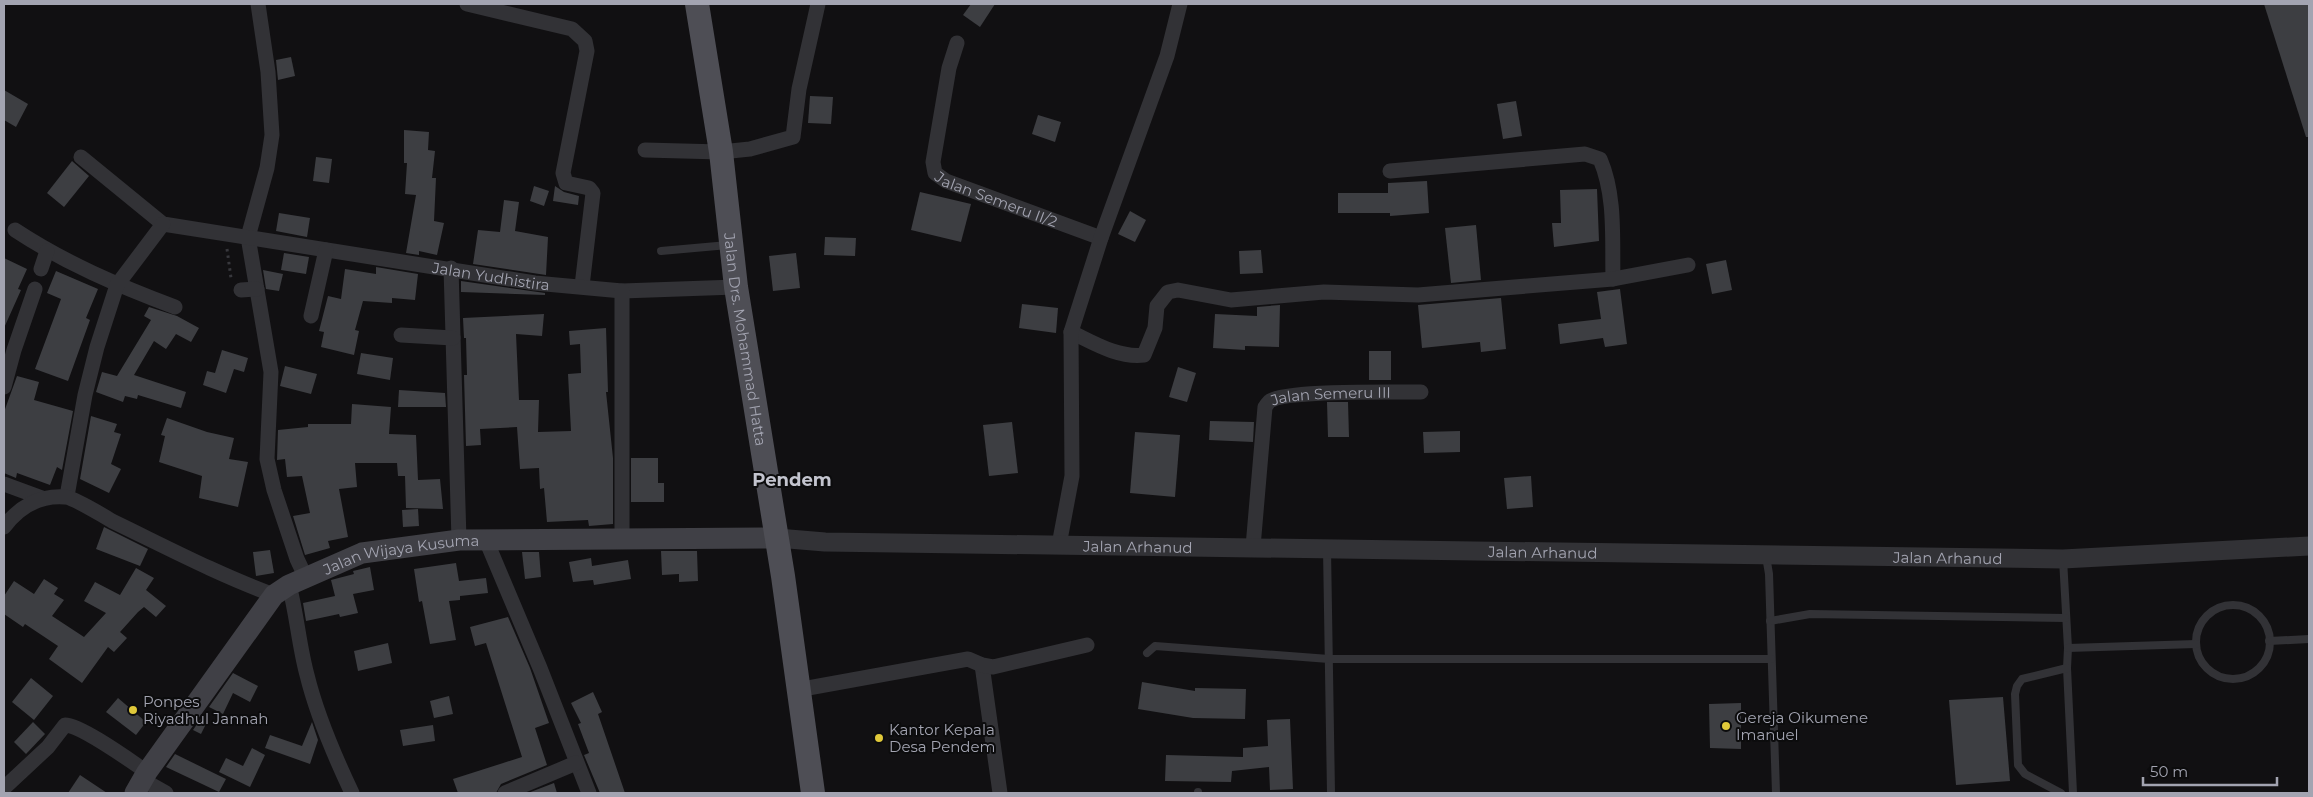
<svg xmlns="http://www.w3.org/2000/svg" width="2313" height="797" viewBox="0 0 2313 797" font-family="Montserrat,sans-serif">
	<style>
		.building { fill: #3d3e42 }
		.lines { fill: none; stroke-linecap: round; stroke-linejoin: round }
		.path { stroke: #38383d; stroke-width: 3; stroke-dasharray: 2.5 4; stroke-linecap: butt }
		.service { stroke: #323236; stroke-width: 8 }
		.minor { stroke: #323236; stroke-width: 15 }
		.tertiary { stroke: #323236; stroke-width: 19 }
		.secondary { stroke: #404046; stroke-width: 21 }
		.primary { stroke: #4e4e55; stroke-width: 24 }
		.poi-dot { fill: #e0c93a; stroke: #0c0c0d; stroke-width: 2 }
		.labels { text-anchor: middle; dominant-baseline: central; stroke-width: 4; stroke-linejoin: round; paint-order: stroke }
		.street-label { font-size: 15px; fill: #a3a4b1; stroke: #0c0c0d }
		.poi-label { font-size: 15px; fill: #a3a4b1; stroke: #0c0c0d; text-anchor: start }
		.quarter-label { font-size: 18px; font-weight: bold; fill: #c3c4ce; stroke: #0c0c0d }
	</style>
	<rect width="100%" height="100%" fill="#111012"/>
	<!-- building -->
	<g class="building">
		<path d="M971,4H995L980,27L963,15Z"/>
		<path d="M2264,4H2309V137H2306Z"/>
		<path d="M291,57L295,76L278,80L276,60Z"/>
		<path d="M4,90L28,104L16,127L4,120Z"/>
		<path d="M810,96L833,97L831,124L808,123Z"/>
		<path d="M1516,101L1522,136L1503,139L1497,104Z"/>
		<path d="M1038,115L1061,122L1055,142L1032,134Z"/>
		<path d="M404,130L429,132L428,150L435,151L432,178H436L434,221L444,223L437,255L419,251V255L406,253L416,195L405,194L407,163H404Z"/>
		<path d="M316,157L332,159L329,183L313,181Z"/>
		<path d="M72,161L89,176L64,207L47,193Z"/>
		<path d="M1427,181L1429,213L1390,216V213H1338V193H1388V183Z"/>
		<path d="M534,186L549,191L544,206L530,201Z"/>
		<path d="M555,186L564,192L579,196L578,205L553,201Z"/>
		<path d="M1597,189L1599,241L1554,247L1552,223H1561L1560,190Z"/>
		<path d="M920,192L971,204L961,242L911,230Z"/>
		<path d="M504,200L519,202L515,231L548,237L546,275L473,264L478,230L500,232Z"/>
		<path d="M1130,211L1146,220L1135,242L1118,234Z"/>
		<path d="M279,213L310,218L307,237L276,231Z"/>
		<path d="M1476,225L1481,280L1451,283L1445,228Z"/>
		<path d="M825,237L856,238L855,256L824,255Z"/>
		<path d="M1261,250L1263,273L1240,274L1239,251Z"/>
		<path d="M284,253L309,257L306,274L281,270Z"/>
		<path d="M796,253L800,288L773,291L769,256Z"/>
		<path d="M4,258L27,269L18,289L21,290L4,328Z"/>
		<path d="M1726,260L1732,290L1712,294L1706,264Z"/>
		<path d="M376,267L418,274L415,300L392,298V303L363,301L355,330L359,331L354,355L321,347L324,332L319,331L328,296L341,299L345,269L376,274Z"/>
		<path d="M263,270L283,274L279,291L266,289Z"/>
		<path d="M56,271L98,289L86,318L90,320L68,381L35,369L61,299L47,293Z"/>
		<path d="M461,281L545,293V295L461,292Z"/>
		<path d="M1620,289L1627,344L1605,347L1603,338L1560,344L1558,324L1601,319L1597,292Z"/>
		<path d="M1501,298L1506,349L1481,352L1480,342L1422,348L1418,305Z"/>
		<path d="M1022,304L1058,308L1056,333L1019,328Z"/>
		<path d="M1280,305L1279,347L1245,346V350L1213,348L1215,314L1257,316V307Z"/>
		<path d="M149,307L177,316L199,328L191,342L176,334L166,349L154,341L134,375L186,392L181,408L138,395L137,399L125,396L123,402L96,392L102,372L117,376L151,320L144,316Z"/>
		<path d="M544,314L542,336L516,334L519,400H539L538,432L571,431L568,374L581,373L580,344L570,345L569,331L606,328L608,392H606L613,458V524L589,526L588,520L547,522L544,488L540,489L539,468L520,469L517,427L480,429L481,445L466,446L464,375H467L466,338H464L463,318Z"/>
		<path d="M222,350L248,358L244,372L234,369L226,393L203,385L207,371L215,373Z"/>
		<rect x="1369" y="351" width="22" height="29"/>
		<path d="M361,353L393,358L390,380L357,374Z"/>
		<path d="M285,366L317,374L311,394L280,386Z"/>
		<path d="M1178,367L1196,373L1187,402L1169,397Z"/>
		<path d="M17,376L39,382L34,400L73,411L62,470L57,467L50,485L17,473L16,478L4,473V412Z"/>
		<path d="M399,390L445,393L446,407H398Z"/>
		<path d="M1327,402H1348L1349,437H1328Z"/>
		<path d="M352,404L391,407L389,434L416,435L418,480L440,479L443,509L406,508L405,476H398L397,463H355L357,487L339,489L348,537L328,541L330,548L305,555L293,516L310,513L302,476L287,477L285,459L277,460L278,430L308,427V424H351Z"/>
		<path d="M91,416L117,424L114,432L121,434L111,464L121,469L109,493L80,479Z"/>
		<path d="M167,418L207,432L234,438L229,459L248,462L238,507L199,498L202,476L159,462L165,436L161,435Z"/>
		<path d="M1210,421L1254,422L1253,442L1209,440Z"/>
		<path d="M1012,422L1018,473L989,476L983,425Z"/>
		<path d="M1460,431V452L1424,453L1423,432Z"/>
		<path d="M1135,432L1180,435L1175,497L1130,493Z"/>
		<path d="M631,458H658V483H664V502H631Z"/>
		<path d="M1531,476L1533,507L1507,509L1504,478Z"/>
		<path d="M418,509L419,526L403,527L402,510Z"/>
		<path d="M104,527L148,549L140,566L96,549Z"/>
		<path d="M270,550L274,573L256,576L253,552Z"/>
		<path d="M661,551H697L698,581L679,582V574L662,575Z"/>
		<path d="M522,552H539L541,577L525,579Z"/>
		<path d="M591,558L592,566L628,560L631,579L594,585L593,580L573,582L569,562Z"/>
		<path d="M456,563L459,581L486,578L488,593L460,596V600L449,601L456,640L430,644L422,601L419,602L414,569Z"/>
		<path d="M370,567L374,590L353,594L358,613L340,617L339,614L306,621L303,603L335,596L331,580L354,574L353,571Z"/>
		<path d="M136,568L154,578L146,590L166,606L156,617L144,607L138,612L120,632L127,638L114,652L108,647L82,683L49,659L58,646L25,624L23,627L4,614V596L14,581L34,594L44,579L58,588L54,594L64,600L52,616L84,637L106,613L84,601L95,582L120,595Z"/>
		<path d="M508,617L530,668L549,723L535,728L547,765L501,784L496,793H458L453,779L522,757L486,643L475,646L470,627Z"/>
		<path d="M388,643L392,663L358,671L354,651Z"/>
		<path d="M233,673L258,686L250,702L233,693L223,714L209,707Z"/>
		<path d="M31,678L53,696L34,720L12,702Z"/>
		<path d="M1142,682L1195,691V688L1246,689L1245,719L1193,718L1138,709Z"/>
		<path d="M593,692L602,712L598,714L625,793H600L584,755L589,753L578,724L581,723L571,703Z"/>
		<path d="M449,696L453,714L434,718L430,701Z"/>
		<path d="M2003,697L2010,781L1956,785L1949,700Z"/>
		<path d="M118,698L146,722L136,735L106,712Z"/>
		<path d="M1741,703V749L1710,748L1709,704Z"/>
		<path d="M202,717L208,720L201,734L193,730Z"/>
		<path d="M1290,719L1293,789L1270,790L1269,767L1232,771L1231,782L1165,781L1166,755L1243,757V748L1268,746L1267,720Z"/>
		<path d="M33,722L45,734L26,754L14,742Z"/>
		<path d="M312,722L318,740L310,764L265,748L270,735L302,746Z"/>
		<path d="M433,725L435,741L403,746L400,730Z"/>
		<path d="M252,748L265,755L250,787L219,772L226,758L243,766Z"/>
		<path d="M175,754L226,779L219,792L166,767Z"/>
		<path d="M80,775L107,793H68Z"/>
		<path d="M554,783L557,793H528Z"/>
	</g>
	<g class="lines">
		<!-- path -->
		<path class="path" d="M227,249L231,278"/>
		<!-- service -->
		<g class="service">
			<path d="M661,251L728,245"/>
			<path d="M1327,549L1331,793"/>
			<path d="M1766,556L1769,574L1776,793"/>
			<path d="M2063,559L2068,648L2067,668L2073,793"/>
			<circle cx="2233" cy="642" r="37"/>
			<path d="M1770,621L1810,614L2065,618"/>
			<path d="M2269,641L2309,639"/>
			<path d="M2068,648L2196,644"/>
			<path d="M1147,653L1155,646L1329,659H1771"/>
			<path d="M1198,792V793"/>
			<path d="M2061,793L2025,774L2018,765L2015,694L2017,686L2022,679L2067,668"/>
		</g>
		<!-- minor -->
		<g class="minor">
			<path d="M258,4L268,72L272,135L267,168L248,237L271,372L267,459L274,490L297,559L306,578"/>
			<path d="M467,4L572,29L585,41L587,51L563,173L566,183L589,188L593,193L582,286"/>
			<path id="s1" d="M957,43L949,68L933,162L935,173L946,181L1101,238"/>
			<path d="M645,150L721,152L750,149L793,137L799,89L818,4"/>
			<path id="s2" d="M81,157L163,224L535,283L622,291L736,287"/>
			<path d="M1390,171L1585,154L1600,159C1616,196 1612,240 1613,279"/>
			<path d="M15,230C65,263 119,286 175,307"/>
			<path d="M451,268L459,540"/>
			<path d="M41,269L47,251"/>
			<path d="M241,290L257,289"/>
			<path d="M622,291V540"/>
			<path d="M311,316L326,250"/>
			<path d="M1071,332C1094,343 1118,358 1144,355L1155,328L1157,306L1168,292L1178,290L1231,300L1324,292L1418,295L1613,279L1688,265"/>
			<path d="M401,335L453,338"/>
			<path d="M4,387L14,350L35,289"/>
			<path d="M4,484L42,498"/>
			<path d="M67,496L85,395L97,347L117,285L163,224"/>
			<path d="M4,527C19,507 40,495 65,497C72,497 104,516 112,521C166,547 219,575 274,595"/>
			<path d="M486,540L540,668L589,793"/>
			<path d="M1059,545L1072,476L1071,332L1101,238L1167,56L1180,4"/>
			<path id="s3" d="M1253,547L1265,407C1267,405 1268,402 1270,401C1285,390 1396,392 1421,392"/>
			<path d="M289,585C297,615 299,646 307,675C317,716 334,755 352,793"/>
			<path d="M982,665L1000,793"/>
			<path d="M797,690L968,659L982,665L993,667L1087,645"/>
			<path d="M143,780L166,793"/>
			<path d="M4,788L48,747L65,725C81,725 132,762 147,772"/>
			<path d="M505,793L576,763"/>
		</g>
		<!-- tertiary -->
		<path class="tertiary" id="s4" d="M777,538L825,542L2063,559L2309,546"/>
		<!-- secondary -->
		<path class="secondary" id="s5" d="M135,793L147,772L274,595L289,585L362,553L459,540L777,538"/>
		<!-- primary -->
		<path class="primary" id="s6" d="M697,4L721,152L736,287L783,576L813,793"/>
	</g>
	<!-- markers -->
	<g class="poi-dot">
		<circle cx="133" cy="710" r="5"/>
		<circle cx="1726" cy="726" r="5"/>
		<circle cx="879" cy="738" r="5"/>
	</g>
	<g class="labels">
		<!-- street labels -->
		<g class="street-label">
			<text stroke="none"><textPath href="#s1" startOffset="200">Jalan Semeru II/2</textPath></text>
			<text stroke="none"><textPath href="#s2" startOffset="438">Jalan Yudhistira</textPath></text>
			<text stroke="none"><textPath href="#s6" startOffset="339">Jalan Drs. Mohammad Hatta</textPath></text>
			<text stroke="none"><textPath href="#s3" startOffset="210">Jalan Semeru III</textPath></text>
			<text stroke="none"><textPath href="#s4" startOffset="361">Jalan Arhanud</textPath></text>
			<text stroke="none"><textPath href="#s4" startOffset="766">Jalan Arhanud</textPath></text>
			<text stroke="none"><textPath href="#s5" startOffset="378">Jalan Wijaya Kusuma</textPath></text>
			<text stroke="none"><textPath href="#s4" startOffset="1171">Jalan Arhanud</textPath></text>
		</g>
		<!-- poi labels -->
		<g class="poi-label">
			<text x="143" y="701">Ponpes<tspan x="143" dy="17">Riyadhul Jannah</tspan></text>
			<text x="1736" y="717">Gereja Oikumene<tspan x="1736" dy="17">Imanuel</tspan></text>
			<text x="889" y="729">Kantor Kepala<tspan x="889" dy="17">Desa Pendem</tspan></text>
		</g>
		<!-- quarter labels -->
		<g class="quarter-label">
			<text x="792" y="480">Pendem</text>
		</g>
	</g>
	<!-- border -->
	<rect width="2313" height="797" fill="none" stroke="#a3a4b1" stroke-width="10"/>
	<!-- scale -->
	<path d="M2143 777v8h134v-8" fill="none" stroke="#a3a4b1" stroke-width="2.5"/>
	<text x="2150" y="777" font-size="15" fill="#a3a4b1" stroke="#0c0c0d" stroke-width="4" paint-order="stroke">50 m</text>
</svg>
